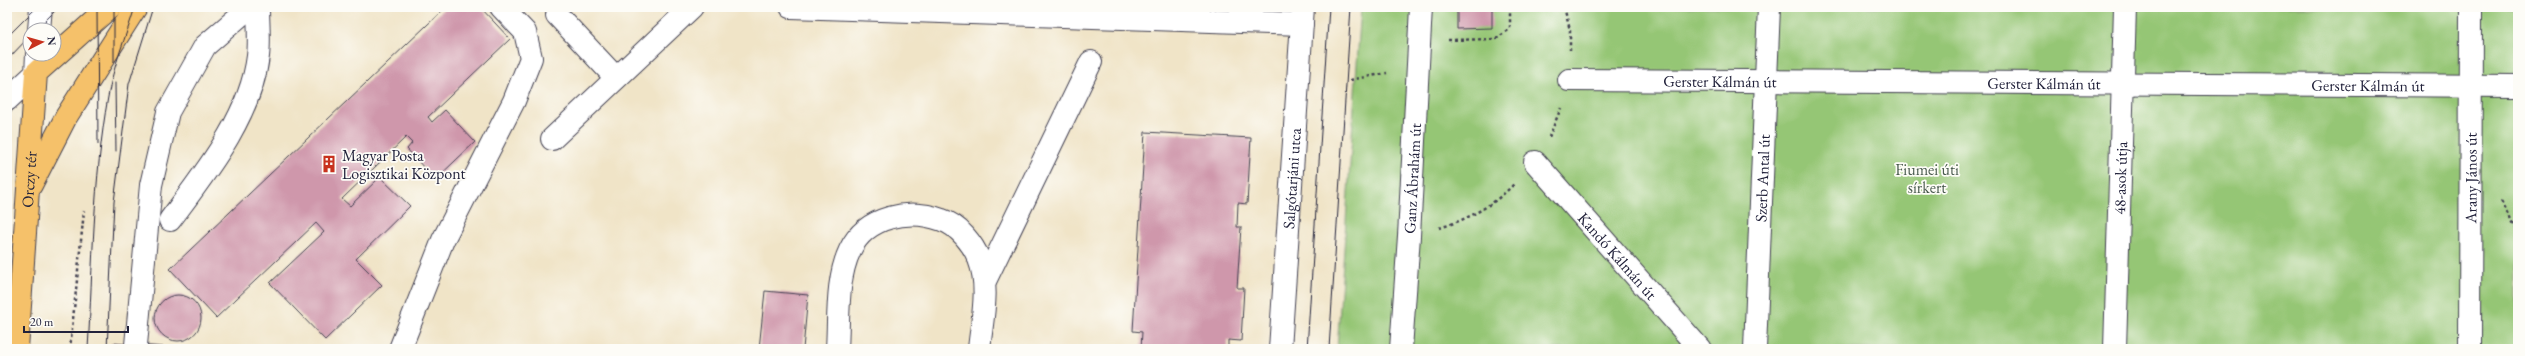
<svg xmlns="http://www.w3.org/2000/svg" width="2525" height="356" viewBox="0 0 2525 356" font-family="'EB Garamond',serif">
	<style>
		.green { fill: #95c675; stroke: #5c7458 }
		.building { fill: #cf97ab }
		.lines { fill: none; stroke-linecap: round; stroke-linejoin: round }
		.minor-casing { stroke: #413f50; stroke-width: 24 }
		.major-casing { stroke: #413f50; stroke-width: 24 }
		.path { stroke: #413f50; stroke-width: 2.5; stroke-dasharray: 3 3; stroke-linecap: butt }
		.minor { stroke: #fff; stroke-width: 22 }
		.major { stroke: #f5c16b; stroke-width: 22 }
		.tram { stroke: #22223b; stroke-width: 1 }
		.labels { text-anchor: middle; dominant-baseline: central; stroke-width: 3.5; stroke-linejoin: round; paint-order: stroke }
		.street-label { font-size: 16px; fill: #22223b; stroke: #fdfcf7 }
		.poi-label { font-size: 16px; fill: #22223b; stroke: #fdfcf7; text-anchor: start }
		.park-label { font-size: 16px; fill: #4a5b4f; stroke: #fdfcf7 }
	</style>
	<rect width="100%" height="100%" fill="#fdfcf7"/>
	<filter id="ink" filterUnits="userSpaceOnUse"><feTurbulence type="fractalNoise" baseFrequency=".025" numOctaves="2"/><feDisplacementMap in="SourceGraphic" scale="8" xChannelSelector="R" yChannelSelector="G"/><feConvolveMatrix kernelMatrix="1 2 1 2 8 2 1 2 1" color-interpolation-filters="sRGB"/></filter>
	<filter id="wash" filterUnits="userSpaceOnUse"><feTurbulence type="fractalNoise" baseFrequency=".012" numOctaves="4" result="noise"/><feDisplacementMap in="SourceGraphic" scale="16" xChannelSelector="R" yChannelSelector="G"/><feGaussianBlur stdDeviation="0.9" result="paint"/><feColorMatrix in="noise" values="0 0 0 0 0 0 0 0 0 0 0 0 0 0 0 0 0 1.4 0 .05"/><feComposite in="paint" operator="in"/></filter>
	<g filter="url(#wash)">
		<rect width="100%" height="100%" fill="#f0e4c7"/>
		<!-- green -->
		<path class="green" d="M1361,7H2518V349H1337Z"/>
		<g id="blocks">
			<!-- building -->
			<g class="building">
				<path d="M446,7H480L510,39L428,117L432,122L445,110L475,142L435,180L407,149L412,143L406,137L342,199L350,206L380,177L410,206L356,259L382,285L325,340L270,283L324,232L316,223L216,318L170,269Z"/>
				<path d="M1457,7H1492V28L1457,29Z"/>
				<path d="M1145,132L1251,138L1247,204L1238,203L1237,227H1241L1237,288H1244L1241,341L1228,340V349H1141L1142,332L1133,331Z"/>
				<path d="M765,291L808,295L803,349H759Z"/>
				<circle cx="178" cy="318" r="23"/>
				<path d="M113,343L177,348V349H112Z"/>
			</g>
		</g>
	</g>
	<g filter="url(#ink)">
		<use href="#blocks" fill-opacity="0" stroke="#413f50" stroke-width="1"/>
		<g class="lines">
			<!-- minor casing -->
			<g class="minor-casing">
				<g id="minor">
					<path d="M791,7L1302,24"/>
					<path d="M557,15L616,78"/>
					<path d="M39,30L41,7"/>
					<path id="s1" d="M1569,80L2518,86"/>
					<path d="M7,100L36,73L37,54"/>
					<path d="M552,139L692,7"/>
					<path id="s2" d="M1535,162L1700,349"/>
					<path d="M170,220C205,173 251,116 258,56C260,40 258,23 258,7"/>
					<path d="M986,279L1091,62"/>
					<path d="M136,345L151,185L168,112L205,46L250,7"/>
					<path d="M400,349L443,240L514,101L531,58L525,32L501,7"/>
					<path d="M837,349C839,318 836,279 850,250C866,216 909,208 942,220C958,225 973,244 979,259C990,287 982,320 979,349"/>
					<path id="s3" d="M1280,349L1303,7"/>
					<path id="s4" d="M1401,349L1409,236L1421,7"/>
					<path id="s5" d="M1755,349L1769,7"/>
					<path id="s6" d="M2115,349L2125,7"/>
					<path id="s7" d="M2470,349L2471,7"/>
				</g>
			</g>
			<!-- major casing -->
			<g class="major-casing">
				<g id="major">
					<path d="M31,185L66,117L136,7"/>
					<path id="s8" d="M17,349L36,73L110,7"/>
				</g>
			</g>
			<!-- path -->
			<g class="path">
				<path d="M1564,7L1570,30V50"/>
				<path d="M1448,40L1496,39L1510,29V7"/>
				<path d="M1350,80L1387,73"/>
				<path d="M1549,137L1561,108"/>
				<path d="M2501,201L2518,229"/>
				<path d="M1439,228C1467,220 1494,205 1514,184"/>
				<path d="M70,349L84,211"/>
			</g>
			<!-- minor -->
			<use href="#minor" class="minor"/>
			<!-- major -->
			<use href="#major" class="major"/>
			<!-- tram -->
			<g class="tram">
				<path d="M97,7L98,144"/>
				<path d="M114,7V63"/>
				<path d="M36,30L59,7"/>
				<path d="M7,37L37,7"/>
				<path d="M7,60L30,36"/>
				<path d="M115,83L116,151"/>
				<path d="M88,349C93,266 93,180 108,97C113,66 126,37 135,7"/>
				<path d="M107,349L114,202L129,84L153,7"/>
				<path d="M1307,349L1329,7"/>
				<path d="M1329,349L1351,7"/>
			</g>
		</g>
	</g>
	<!-- icons -->
	<defs>
		<g id="building-bare" transform="scale(1.38)"><path d="M-4-6H4V6H1V3H-1V6H-4ZM-2.5-4.3h1.7v1.8h-1.7ZM.8-4.3h1.7v1.8H.8ZM-2.5-1h1.7V.8h-1.7ZM.8-1h1.7V.8H.8Z" fill="#c8321e" stroke="#fdfcf7" stroke-width="2.5" paint-order="stroke"/></g>
	</defs>
	<g fill-rule="evenodd">
		<use href="#building-bare" x="329" y="164"/>
	</g>
	<g class="labels">
		<!-- street labels -->
		<g class="street-label">
			<text stroke="none"><textPath href="#s1" startOffset="151">Gerster Kálmán út</textPath></text>
			<text stroke="none"><textPath href="#s1" startOffset="475">Gerster Kálmán út</textPath></text>
			<text stroke="none"><textPath href="#s1" startOffset="799">Gerster Kálmán út</textPath></text>
			<text stroke="none"><textPath href="#s3" startOffset="171">Salgótarjáni utca</textPath></text>
			<text stroke="none"><textPath href="#s4" startOffset="171">Ganz Ábrahám út</textPath></text>
			<text stroke="none"><textPath href="#s5" startOffset="171">Szerb Antal út</textPath></text>
			<text stroke="none"><textPath href="#s6" startOffset="171">48-asok útja</textPath></text>
			<text stroke="none"><textPath href="#s7" startOffset="171">Arany János út</textPath></text>
			<text stroke="none"><textPath href="#s8" startOffset="170">Orczy tér</textPath></text>
			<text stroke="none"><textPath href="#s2" startOffset="125">Kandó Kálmán út</textPath></text>
		</g>
		<!-- poi labels -->
		<g class="poi-label">
			<text x="342" y="155">Magyar Posta<tspan x="342" dy="18">Logisztikai Központ</tspan></text>
		</g>
		<!-- park labels -->
		<g class="park-label">
			<text x="1927" y="169">Fiumei úti<tspan x="1927" dy="18">sírkert</tspan></text>
		</g>
	</g>
	<!-- margin -->
	<rect width="2525" height="356" fill="none" stroke="#fdfcf7" stroke-width="24"/>
	<!-- north arrow -->
	<g transform="translate(42 42) rotate(84)"><circle r="19" fill="#fdfcf7" stroke="#a5a5ac"/>
	<path d="M0-3L7 15L0 10L-7 15Z" fill="#c8321e"/>
	<text y="-6" font-size="11" font-weight="bold" text-anchor="middle" fill="#22223b">N</text>
	</g>
	<!-- scale -->
	<path d="M24 326v6h104v-6" fill="none" stroke="#22223b" stroke-width="2"/>
	<text x="30" y="326" font-size="12" fill="#22223b" stroke="#fdfcf7" stroke-width="3" paint-order="stroke">20 m</text>
</svg>
